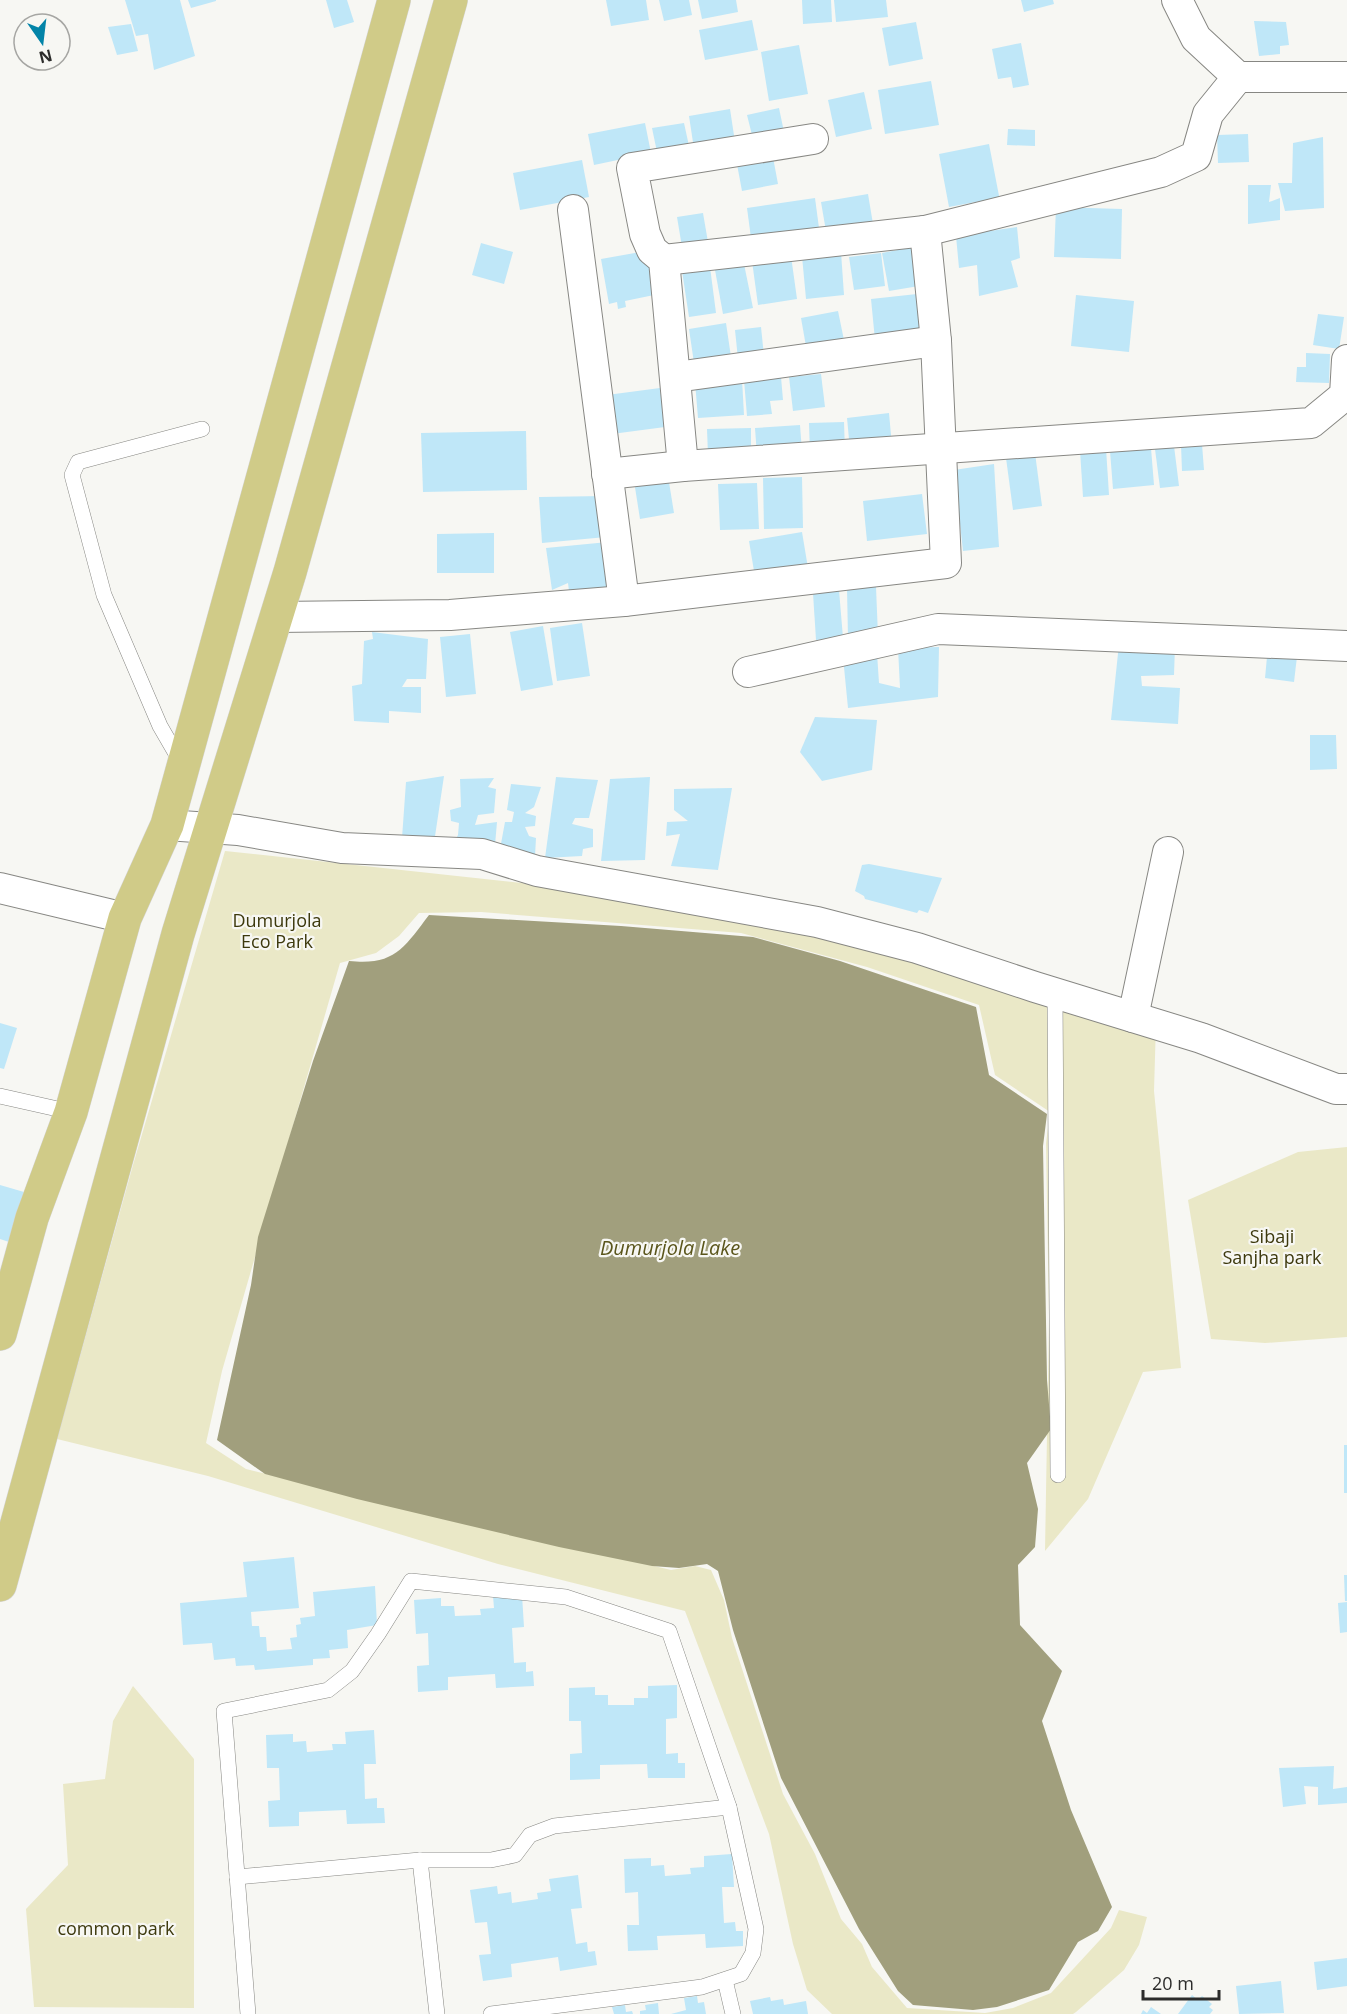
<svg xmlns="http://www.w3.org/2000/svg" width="1347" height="2014" viewBox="0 0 1347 2014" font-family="'Open Sans',sans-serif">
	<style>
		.green { fill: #eae8c7 }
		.water { fill: #a19f7d }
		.building { fill: #bfe7f8 }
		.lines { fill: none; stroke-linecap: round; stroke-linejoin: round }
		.lane-casing { stroke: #878783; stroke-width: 16 }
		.street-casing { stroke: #878783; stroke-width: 32 }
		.primary-casing { stroke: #d5d5d5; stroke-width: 34 }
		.lane { stroke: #fff; stroke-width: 15 }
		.street { stroke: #fff; stroke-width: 30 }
		.primary { stroke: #d0cb88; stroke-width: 33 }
		.labels { text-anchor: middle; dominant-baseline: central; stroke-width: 4.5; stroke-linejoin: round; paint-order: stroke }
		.park-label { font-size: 18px; fill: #3d390d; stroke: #f7f7f3 }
		.water-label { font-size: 20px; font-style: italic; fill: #5a551b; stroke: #f7f7f3 }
	</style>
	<rect width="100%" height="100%" fill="#f7f7f3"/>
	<!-- green -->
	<g class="green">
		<path d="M225,851L587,890L804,925L1156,1023L1154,1091L1181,1368L1143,1372L1088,1499L1045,1551L1049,1318L1046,1143L1050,1112L995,1075L979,1005L867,967L741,933L481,912L419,913L399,936L376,953L340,963L222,1371L206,1443L246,1469L671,1570L695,1566L711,1570L724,1600L732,1638L783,1794L815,1854L841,1919L862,1944L872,1967L907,2008L985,2013L1013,2008L1051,1993L1111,1928L1119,1910L1147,1917L1139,1945L1124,1970L1076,2012L1073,2014H832L807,1990L793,1944L769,1834L685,1611L498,1564L208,1476L57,1439L133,1165Z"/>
		<path d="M1347,1147V1337L1265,1343L1211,1339L1188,1200L1298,1152Z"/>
		<path d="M133,1686L194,1759V2008L34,2007L26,1909L68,1865L63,1784L105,1779L113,1721Z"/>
	</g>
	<!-- water -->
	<path class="water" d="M429,915L621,926L753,937L840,961L976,1007L989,1075L1047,1114L1043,1146L1047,1380L1051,1429L1027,1463L1038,1509L1035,1547L1018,1565L1020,1625L1062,1671L1042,1721L1071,1810L1112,1907L1098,1931L1078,1942L1049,1990L997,2007L973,2010L913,2005L898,1991L859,1929L781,1778L733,1630L718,1571L707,1564L679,1568L652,1566L559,1547L357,1499L265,1474L217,1440L251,1285L258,1237L313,1061L349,961C394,966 404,948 429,915Z"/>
	<!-- building -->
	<g class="building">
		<path d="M125,0H180L195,56L154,70L148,34L136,36Z"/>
		<path d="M188,0H216V1L191,8Z"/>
		<path d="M326,0H347L354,22L334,28Z"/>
		<path d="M606,0H646L649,20L611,26Z"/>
		<path d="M659,0H689L692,15L664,21Z"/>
		<path d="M698,0H736L738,12L702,19Z"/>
		<path d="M802,0H831L832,22L803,24Z"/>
		<path d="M834,0H886L888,17L836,22Z"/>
		<path d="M1021,0H1053L1054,4L1024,12Z"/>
		<path d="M752,20L758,50L705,60L699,30Z"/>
		<path d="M1254,21L1286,22L1289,45L1280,46V54L1259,56Z"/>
		<path d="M916,22L923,59L889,66L882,28Z"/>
		<path d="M131,24L138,51L117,55L108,27Z"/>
		<path d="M1021,43L1029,85L1013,88L1011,77L998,79L992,49Z"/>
		<path d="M799,45L808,94L769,101L761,52Z"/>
		<path d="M931,81L939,125L885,134L878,90Z"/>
		<path d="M864,92L872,129L836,137L828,100Z"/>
		<path d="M779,108L784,132L753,139L747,115Z"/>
		<path d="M730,109L735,142L694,149L689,116Z"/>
		<path d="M645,123L651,153L594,165L588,134Z"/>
		<path d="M684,123L689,146L657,152L652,128Z"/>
		<path d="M1008,129L1035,130V146L1007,145Z"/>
		<path d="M1248,134L1249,162L1218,163L1217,135Z"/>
		<path d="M1323,137L1324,208L1285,211L1278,183H1292L1293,143Z"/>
		<path d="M989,144L1000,201L981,205V201L949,207L939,154Z"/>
		<path d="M772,152L778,184L742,191L736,159Z"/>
		<path d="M582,160L589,197L520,210L513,173Z"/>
		<path d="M1248,185H1271L1269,202L1280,198V220L1248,224Z"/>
		<path d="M868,194L874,230L827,237L821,202Z"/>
		<path d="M815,198L819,228L751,238L747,208Z"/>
		<path d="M1056,207L1122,209L1121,259L1054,257Z"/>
		<path d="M703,213L709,248L683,253L677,217Z"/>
		<path d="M1017,227L1020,258L1011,261L1018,287L979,296L977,265L959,268L956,236Z"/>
		<path d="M481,243L513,252L504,284L472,275Z"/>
		<path d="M918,246L925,285L889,291L882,253Z"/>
		<path d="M646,251L654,295L625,301L626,307L618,309L617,302L609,304L601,259Z"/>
		<path d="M841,252L844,295L806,299L802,256Z"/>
		<path d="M881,253L885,286L854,290L849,257Z"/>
		<path d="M791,256L797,299L758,305L752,261Z"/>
		<path d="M744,264L753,308L723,314L715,270Z"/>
		<path d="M710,267L716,313L689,317L682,271Z"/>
		<path d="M917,294L921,335L875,340L871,299Z"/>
		<path d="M1076,295L1134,301L1129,352L1071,346Z"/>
		<path d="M838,311L845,345L807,352L801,318Z"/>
		<path d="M1318,314L1344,317L1339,349L1313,345Z"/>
		<path d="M726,323L731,357L694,363L689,329Z"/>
		<path d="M761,327L764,356L738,359L735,330Z"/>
		<path d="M1306,353L1330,354L1329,383L1296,382L1297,367H1306Z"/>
		<path d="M821,374L825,407L793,411L789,377Z"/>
		<path d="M781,377L783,400L770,401L772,414L747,416L744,380Z"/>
		<path d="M742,379L744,415L698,418L695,382Z"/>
		<path d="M660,388L665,427L612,434L607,395Z"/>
		<path d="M889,413L892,446L850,450L847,418Z"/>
		<path d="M844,422L845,452L810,453L809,423Z"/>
		<path d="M800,425L802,452L757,456L755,428Z"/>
		<path d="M751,428V453L708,455L707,429Z"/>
		<path d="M526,431L527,490L423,492L421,433Z"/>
		<path d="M1202,444L1204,470L1182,471L1181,445Z"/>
		<path d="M1174,446L1179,486L1160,488L1155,449Z"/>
		<path d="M1106,448L1109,495L1083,497L1080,450Z"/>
		<path d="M1151,448L1154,485L1113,489L1110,451Z"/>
		<path d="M1035,453L1042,506L1013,510L1006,458Z"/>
		<path d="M994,464L999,547L963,551L954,470Z"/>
		<path d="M668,476L674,513L640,519L634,481Z"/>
		<path d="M802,477L803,528L764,529L763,478Z"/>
		<path d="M757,483L759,529L720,530L718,484Z"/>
		<path d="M922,494L927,534L867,541L863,501Z"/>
		<path d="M604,496L606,537L542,543L539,497Z"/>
		<path d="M802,532L808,568L755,577L749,541Z"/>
		<path d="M494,533V573H437V534Z"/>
		<path d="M608,542L618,593L570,599L568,583L552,590L546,548Z"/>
		<path d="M876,587L878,636L848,638L847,588Z"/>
		<path d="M839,590L843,638L816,640L813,593Z"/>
		<path d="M582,623L590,676L557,681L550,628Z"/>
		<path d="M543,626L553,685L521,691L510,632Z"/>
		<path d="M372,632L428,639L426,679H407L402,687H421V713L389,711V723L354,721L352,686L362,684L364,641L373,639Z"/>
		<path d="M470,634L476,694L446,697L440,637Z"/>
		<path d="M1119,644L1175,646L1174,675L1141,676L1142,686L1180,688L1178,724L1111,720Z"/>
		<path d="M1268,646L1298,648L1294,682L1265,678Z"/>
		<path d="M939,647L938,697L848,708L843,657L877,653L879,683L900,688L898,648Z"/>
		<path d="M815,717L877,720L872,770L822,781L800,752Z"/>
		<path d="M1310,735H1336L1337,769L1310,770Z"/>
		<path d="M444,776L434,843L413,844L414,835L402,838L406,782Z"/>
		<path d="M556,777L598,780L589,818H575L572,824L593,829V847L583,849L582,856L545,858Z"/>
		<path d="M650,777L645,860L601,861L610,779Z"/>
		<path d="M494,778L488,787L496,789L494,813L478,815L475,825L497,822L495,845L452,846L458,835L459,823L451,821L450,810L461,807L460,779Z"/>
		<path d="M511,784L541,787L534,807L525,813L536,816L535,826L525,827L529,836L536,838L535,856L500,849L505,822H512L514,812L507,810Z"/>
		<path d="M732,788L718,870L671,866L680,834L666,836L667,822L688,821L674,810V789Z"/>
		<path d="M869,864L942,878L928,913L919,910L917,913L865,899L864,896L855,891L862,865Z"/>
		<path d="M0,1023L17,1028L4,1069L0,1068Z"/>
		<path d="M0,1185L24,1192L9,1242L0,1239Z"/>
		<rect x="1344" y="1445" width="3" height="48"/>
		<path d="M294,1557L299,1608L251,1612L252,1626H259L260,1637H266L267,1651L292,1649L290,1638L297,1637L296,1625L301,1624L300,1618L315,1616L313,1592L375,1586L377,1625L347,1630L348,1648L329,1650L330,1658L313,1659V1665L255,1670L254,1665L236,1666L235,1658L214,1660L212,1643L183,1645L180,1603L247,1597L243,1562Z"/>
		<path d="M1344,1575H1347V1601H1345Z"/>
		<path d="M522,1595L524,1627L512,1628L514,1663L526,1662V1672L533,1671L534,1686L496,1688L495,1674L448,1677V1690L418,1692L417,1666L429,1665L428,1633L416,1634L414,1600L441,1598V1606H454L455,1616L481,1615L480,1609L494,1608L493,1596Z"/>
		<path d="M1347,1602V1632L1340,1633L1338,1603Z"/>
		<path d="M677,1685V1718L666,1719V1754L678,1753V1763H685V1778H648L647,1764L600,1765V1779L570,1780V1754L582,1753L581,1721H569V1688L595,1687V1695H608V1705H634V1698H648V1686Z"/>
		<path d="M374,1730L376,1764H364L365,1799L377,1798V1808H384L385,1823L347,1824L346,1810L299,1812V1826L269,1827L268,1801L280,1800L279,1768H267L266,1735L293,1734V1742L306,1741L307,1752L333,1750L332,1744H346L345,1732Z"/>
		<path d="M1334,1766L1333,1789L1347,1787V1803L1318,1805V1787L1304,1786L1306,1804L1283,1807L1279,1768Z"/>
		<path d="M732,1854L734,1887H722L724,1923L735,1922L736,1931H743V1946L706,1948L705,1934L657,1936L658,1950L628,1951L627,1925H639L638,1892L625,1893L624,1859L651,1858V1866L664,1865L665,1876L691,1874L690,1868L704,1867V1856Z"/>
		<path d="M578,1875L582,1908L571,1909L576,1944L587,1942L588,1952L595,1951L597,1965L560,1971L558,1957L511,1964L512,1977L483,1981L479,1955L491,1954L487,1922L475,1923L470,1890L497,1886L498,1894L511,1892L512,1903L538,1899L537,1893L551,1891L549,1879Z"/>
		<path d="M1347,1958V1986L1317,1990L1314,1962Z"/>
		<path d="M1281,1981L1284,2013L1239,2014L1236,1986Z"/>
		<path d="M1192,1995L1198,2000L1202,1996L1212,2004L1209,2007L1213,2010L1210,2014H1178Z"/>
		<path d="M697,1996L698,2003L704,2002L706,2014H671L686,2010L684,1998Z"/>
		<path d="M770,1997L771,2001L783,1999L784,2005L806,2001L808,2014H753L750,2001Z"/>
		<path d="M658,2003L659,2014H640V2011L646,2010L645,2005Z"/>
		<path d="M625,2005L626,2012L632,2011L633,2014H614L612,2007Z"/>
		<path d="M1151,2007L1161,2014H1141L1143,2010L1147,2013Z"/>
	</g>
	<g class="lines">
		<!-- lane casing -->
		<g class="lane-casing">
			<g id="lane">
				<path d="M182,764L160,726L104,595L72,475L78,462L202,429"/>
				<path d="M1055,994L1058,1475"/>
				<path d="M0,1096L71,1112"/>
				<path d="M420,1860L437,2014"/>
				<path d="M237,1877L420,1860H491L515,1855L530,1835L554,1826L729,1807"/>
				<path d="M725,1980L733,2014"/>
				<path d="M248,2014L224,1711L328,1690L352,1671L378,1634L411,1581L566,1597L669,1631L729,1807L756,1929L753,1953L741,1974L702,1987L491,2014"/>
			</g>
		</g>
		<!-- street casing -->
		<g class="street-casing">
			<g id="street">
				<path d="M1177,0L1196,38L1238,77H1347"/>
				<path d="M573,210L624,601"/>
				<path d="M664,260L925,231L1161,172L1196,156L1208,114L1238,77"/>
				<path d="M676,377L936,341"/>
				<path d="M683,466L664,260L652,250L645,234L632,168L813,139"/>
				<path d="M607,474L683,466L1311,423L1345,395L1347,360"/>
				<path d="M276,617L450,615L624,601L946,563L936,341L925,231"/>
				<path d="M748,672L938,629L1347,646"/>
				<path d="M167,825L238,830L342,848L482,854L537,871L817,922L917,948L1035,987L1201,1038L1336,1089H1347"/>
				<path d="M0,888L125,918"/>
				<path d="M1133,1017L1168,852"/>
			</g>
		</g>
		<!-- primary casing -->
		<g class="primary-casing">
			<g id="primary">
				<path d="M0,1334L32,1218L71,1112L125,918L167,825L394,0"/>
				<path d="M0,1585L178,934L290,572L451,0"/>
			</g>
		</g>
		<!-- lane -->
		<use href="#lane" class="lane"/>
		<!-- street -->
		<use href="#street" class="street"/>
		<!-- primary -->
		<use href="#primary" class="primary"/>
	</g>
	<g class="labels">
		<!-- park labels -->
		<g class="park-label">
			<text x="277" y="920">Dumurjola<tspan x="277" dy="21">Eco Park</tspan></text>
			<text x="1272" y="1236">Sibaji<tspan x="1272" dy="21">Sanjha park</tspan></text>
			<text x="116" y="1928">common park</text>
		</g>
		<!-- water labels -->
		<g class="water-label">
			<text x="670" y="1247">Dumurjola Lake</text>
		</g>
	</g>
	<!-- north arrow -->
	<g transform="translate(42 42) rotate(166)"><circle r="28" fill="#f7f7f3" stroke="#a6a6a3" stroke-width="1.5"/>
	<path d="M0-4.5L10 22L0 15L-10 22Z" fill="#0384a8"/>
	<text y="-9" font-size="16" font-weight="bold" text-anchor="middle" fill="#2c2c2b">N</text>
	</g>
	<!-- scale -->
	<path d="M1143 1990v9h76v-9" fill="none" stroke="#2c2c2b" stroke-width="3"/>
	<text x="1152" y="1990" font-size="18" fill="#2c2c2b" stroke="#f7f7f3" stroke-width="4.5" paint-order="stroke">20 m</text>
</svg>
